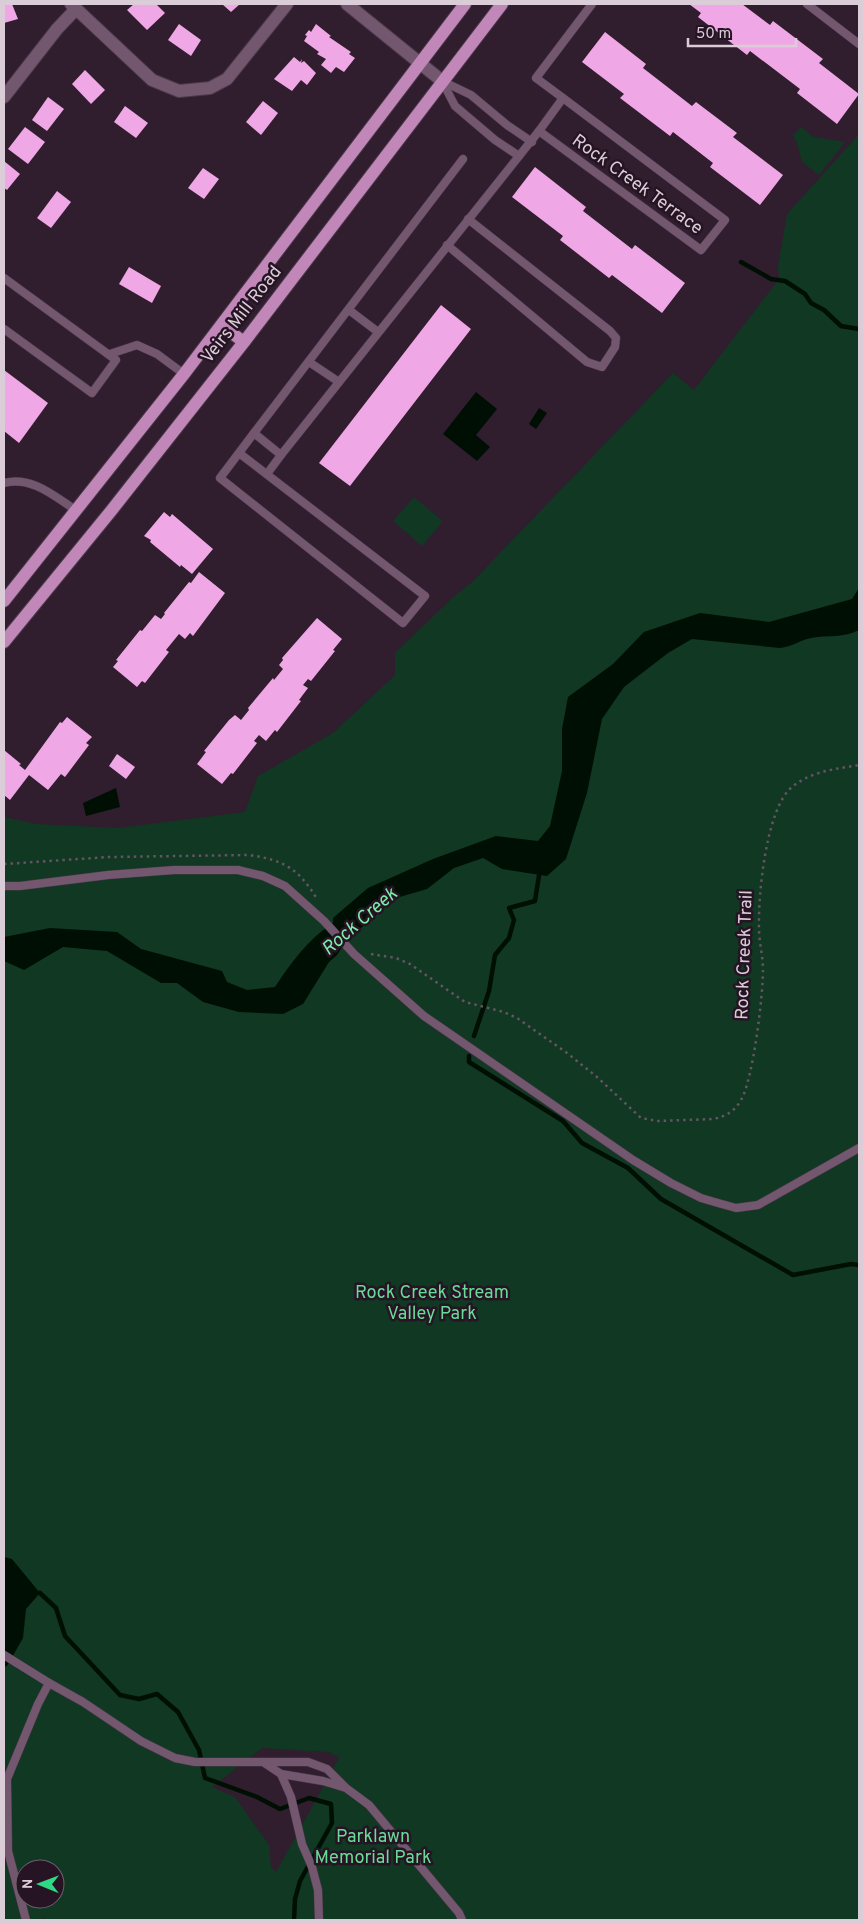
<svg xmlns="http://www.w3.org/2000/svg" width="863" height="1924" viewBox="0 0 863 1924" font-family="Overpass,sans-serif">
	<style>
		.green { fill: #103822; fill-rule: evenodd }
		.water { fill: #000f03 }
		.lines { fill: none; stroke-linecap: round; stroke-linejoin: round }
		.stream { stroke: #000f03; stroke-width: 4.5 }
		.building { fill: #efa7e5 }
		.lane-casing { stroke: #4b3949; stroke-width: 9 }
		.street-casing { stroke: #4b3949; stroke-width: 14 }
		.primary-casing { stroke: #4b3949; stroke-width: 14 }
		.path { stroke: #655463; stroke-width: 2.5; stroke-dasharray: 2.5 4; stroke-linecap: butt }
		.lane { stroke: #73576f; stroke-width: 8 }
		.street { stroke: #73576f; stroke-width: 12 }
		.primary { stroke: #c187b9; stroke-width: 12 }
		.labels { text-anchor: middle; dominant-baseline: central; stroke-width: 5; stroke-linejoin: round; paint-order: stroke }
		.street-label { font-size: 18px; fill: #dacdd8; stroke: #261424 }
		.park-label { font-size: 18px; fill: #68dc97; stroke: #261424 }
		.water-label { font-size: 19px; font-style: italic; fill: #7beea8; stroke: #261424 }
	</style>
	<rect width="100%" height="100%" fill="#301d2e"/>
	<!-- green -->
	<g class="green">
		<path d="M801,127L814,137L845,142L819,175L802,162L797,143L793,135Z"/>
		<path d="M859,134V1920H45L44,1917L40,1920H4V817L37,824L118,828L245,812L258,776L333,733L395,675V653L452,598L473,581L673,373L694,390L779,279L778,266L787,214ZM262,1748L329,1752L339,1758L276,1872L271,1867L269,1845L235,1797L212,1787ZM25,1869H55V1899H25Z"/>
		<path d="M414,497L443,521L422,546L393,521Z"/>
	</g>
	<!-- water -->
	<g class="water">
		<path d="M476,392L497,409L476,435L490,447L477,461L443,434Z"/>
		<path d="M539,408L547,413L536,429L529,424Z"/>
		<path d="M859,588V630C844,638 828,635 811,638C800,640 792,647 780,648L692,639L668,653L624,687L602,719L587,793L566,859L547,876L502,869L483,858L454,868L427,889L396,898L347,940L337,955L329,962L303,1004L283,1014L239,1012L203,1002L177,983H161L107,951L63,947L24,970L4,961V937L50,928L117,932L141,949L222,971L227,982L247,990L275,987C291,963 307,940 333,923V918L368,888L433,859L496,836L538,841L550,826L562,771V729L568,697L613,664L644,632L700,613L769,622L852,599Z"/>
		<path d="M116,788L120,807L86,816L83,803Z"/>
		<path d="M4,1557L12,1559L40,1593L26,1609L23,1638L7,1666L4,1667Z"/>
	</g>
	<g class="lines">
		<!-- stream -->
		<g class="stream">
			<path d="M741,262L771,279L785,281L805,294L811,303L824,310L841,326L859,329"/>
			<path d="M474,1036L489,991L495,955L509,938L514,920L509,908L535,901L540,869"/>
			<path d="M469,1056V1062L563,1121L582,1143L628,1168L661,1199L793,1275L851,1264L859,1265"/>
			<path d="M40,1593L56,1608L65,1636L120,1695L139,1699L157,1694L178,1712L199,1750L205,1778L257,1797L280,1809L309,1798L331,1804L332,1823L300,1881L295,1899L294,1920"/>
		</g>
	</g>
	<!-- building -->
	<g class="building">
		<path d="M4,4H12L18,19L4,23Z"/>
		<path d="M134,4H156L165,13L147,30L127,10Z"/>
		<path d="M222,4H240L231,12Z"/>
		<path d="M689,4H742L770,25L773,21L823,59L819,63L859,94L837,124L797,93L800,89L750,51L747,55L698,17L701,13Z"/>
		<path d="M179,24L201,40L191,56L168,40Z"/>
		<path d="M316,24L331,36L329,37L351,52L349,54L355,58L344,72L336,67L331,73L321,65L326,59L317,54L319,52L304,41L307,36L305,35L309,30L311,32Z"/>
		<path d="M605,32L646,64L643,68L692,106L696,102L737,133L733,137L783,175L760,205L710,167L713,163L673,132L670,136L620,98L624,94L582,62Z"/>
		<path d="M294,57L300,62L302,59L301,63L304,61L316,73L307,85L301,80L292,91L274,79Z"/>
		<path d="M85,70L105,90L91,104L72,84Z"/>
		<path d="M48,97L64,109L47,131L32,120Z"/>
		<path d="M263,101L278,113L261,135L246,122Z"/>
		<path d="M125,106L148,123L136,138L114,122Z"/>
		<path d="M25,127L45,142L28,164L8,149Z"/>
		<path d="M4,161L20,174L7,190L4,188Z"/>
		<path d="M535,167L586,207L583,211L632,249L635,245L685,283L662,313L612,275L609,278L560,240L563,236L512,197Z"/>
		<path d="M203,168L219,179L204,199L188,188Z"/>
		<path d="M57,191L71,202L51,228L37,218Z"/>
		<path d="M129,267L161,286L152,303L119,284Z"/>
		<path d="M441,305L471,329L350,486L319,463Z"/>
		<path d="M4,370L48,403L19,443L4,431Z"/>
		<path d="M164,512L170,517L172,514L213,549L192,574L181,565L180,567L150,542L151,540L144,536Z"/>
		<path d="M199,572L225,593L193,636L190,633L185,639L179,634L166,650L169,652L145,683L142,681L137,687L113,667L118,661L116,660L140,630L142,631L155,615L161,619L165,614L164,613L189,582L191,583Z"/>
		<path d="M317,618L342,639L333,650L335,651L311,681L308,679L303,685L308,688L299,700L301,701L277,732L275,730L266,741L259,735L254,741L257,743L233,774L231,773L222,784L197,764L206,752L204,751L229,720L235,715L241,720L249,710L248,708L273,678L274,680L283,669L279,665L283,660L282,658Z"/>
		<path d="M67,717L92,737L86,743L89,745L65,777L61,774L48,790L29,775L10,800L4,795V750L21,764L19,765L25,770L60,722L62,723Z"/>
		<path d="M117,754L135,767L126,779L109,766Z"/>
	</g>
	<g class="lines">
		<!-- lane casing -->
		<g class="lane-casing">
			<g id="lane">
				<path d="M807,4L859,44"/>
				<path d="M442,81L471,95L507,125L532,142"/>
				<path d="M442,81L455,106L495,140L519,156"/>
				<path d="M563,98L539,131L701,250L725,220L563,98L536,78L592,4"/>
				<path d="M447,245L587,362L602,367L615,347L616,338L610,331L468,219"/>
				<path d="M4,278L116,360L92,393L4,329"/>
				<path d="M349,310L378,332"/>
				<path d="M110,354L137,345L157,354L184,374"/>
				<path d="M309,362L339,382"/>
				<path d="M254,433L463,159"/>
				<path d="M239,453L425,596L403,623L220,478L254,433L281,455L539,131"/>
				<path d="M267,474L281,455"/>
				<path d="M4,483C32,476 54,496 77,511"/>
				<path d="M4,886H20L108,875L174,870H238L263,876L285,886L324,921L354,954L424,1016L633,1160L671,1183L701,1198L718,1203L736,1208L758,1205L859,1148"/>
				<path d="M4,1655L49,1683L38,1704L7,1779L8,1851L26,1920"/>
				<path d="M49,1683L83,1702L141,1741L175,1758L195,1762H263L281,1774L323,1781L346,1788L369,1805L459,1913L462,1920"/>
				<path d="M263,1762H308L327,1769L345,1787"/>
				<path d="M281,1774L291,1797L302,1844L312,1867L318,1890L319,1920"/>
			</g>
		</g>
		<!-- street casing -->
		<g class="street-casing">
			<g id="street">
				<path d="M71,4L152,80L179,91L210,88L227,79L287,4"/>
				<path d="M347,4L442,81"/>
				<path d="M4,97L57,29L76,9"/>
			</g>
		</g>
		<!-- primary casing -->
		<g class="primary-casing">
			<g id="primary">
				<path d="M222,326L244,342"/>
				<path d="M4,601L184,374L465,4"/>
				<path d="M4,642L111,511L244,342L502,4"/>
			</g>
		</g>
		<!-- path -->
		<g class="path">
			<path d="M4,864L109,857L249,855C284,860 299,869 317,899"/>
			<path d="M371,954L396,958L410,964L465,1002L504,1012L517,1018L567,1053L597,1077L641,1118L657,1121L714,1119C726,1116 735,1111 741,1100C753,1080 763,996 763,970C763,956 759,942 759,928C758,896 766,808 792,787C811,771 836,769 859,765"/>
		</g>
		<!-- lane -->
		<use href="#lane" class="lane"/>
		<!-- street -->
		<use href="#street" class="street"/>
		<!-- primary -->
		<use href="#primary" class="primary"/>
	</g>
	<g class="labels">
		<!-- street labels -->
		<g class="street-label">
			<text transform="translate(637 185) rotate(36)">Rock Creek Terrace</text>
			<text transform="translate(242 315) rotate(-52)">Veirs Mill Road</text>
			<text transform="translate(745 955) rotate(-88)">Rock Creek Trail</text>
		</g>
		<!-- park labels -->
		<g class="park-label">
			<text x="432" y="1293">Rock Creek Stream<tspan x="432" dy="21">Valley Park</tspan></text>
			<text x="373" y="1837">Parklawn<tspan x="373" dy="21">Memorial Park</tspan></text>
		</g>
		<!-- water labels -->
		<g class="water-label">
			<text transform="translate(360 922) rotate(-41)">Rock Creek</text>
		</g>
	</g>
	<!-- border -->
	<rect width="863" height="1924" fill="none" stroke="#dacdd8" stroke-width="10"/>
	<!-- north arrow -->
	<g transform="translate(40 1884) rotate(271)"><circle r="24" fill="#261424" stroke="#6e5e6c"/>
	<path d="M0-4L9 19L0 12L-9 19Z" fill="#2fd883"/>
	<text y="-8" font-size="14" font-weight="bold" text-anchor="middle" fill="#dacdd8">N</text>
	</g>
	<!-- scale -->
	<path d="M688 38v8h108v-8" fill="none" stroke="#dacdd8" stroke-width="2.5"/>
	<text x="696" y="38" font-size="15" fill="#dacdd8" stroke="#261424" stroke-width="4" paint-order="stroke">50 m</text>
</svg>
